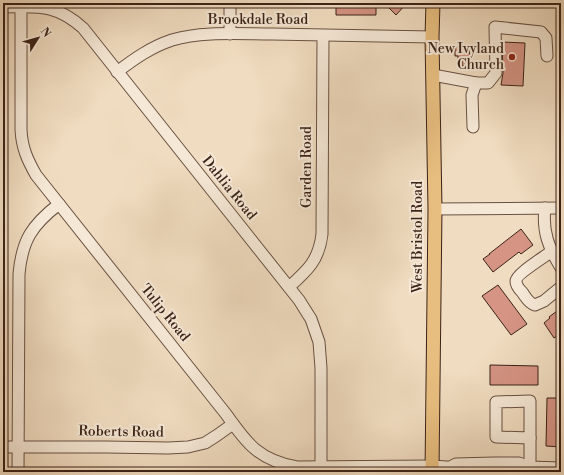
<svg xmlns="http://www.w3.org/2000/svg" width="564" height="475" viewBox="0 0 564 475" font-family="'Libre Bodoni',serif">
	<style>
		.building { fill: #d59484; stroke: #3c2318 }
		.lines { fill: none; stroke-linecap: round; stroke-linejoin: round }
		.minor-casing { stroke: #695142; stroke-width: 13 }
		.major-casing { stroke: #3c2318; stroke-width: 15 }
		.minor { stroke: #f5e8d6; stroke-width: 11 }
		.major { stroke: #e8be80; stroke-width: 13 }
		.poi-dot { fill: #8f2418; stroke: #f5e8d6; stroke-width: 1.5 }
		.labels { text-anchor: middle; dominant-baseline: central; stroke-width: 4; stroke-linejoin: round; paint-order: stroke }
		.street-label { font-size: 14px; fill: #3c2318; stroke: #f5e8d6 }
		.poi-label { font-size: 14px; fill: #3c2318; stroke: #f5e8d6; text-anchor: end }
	</style>
	<rect width="100%" height="100%" fill="#f0dcc0"/>
	<filter id="stains"><feTurbulence type="fractalNoise" baseFrequency=".005" numOctaves="4"/><feColorMatrix values="0 0 0 0 .2 0 0 0 0 .09 0 0 0 0 .02 0 0 0 .5 -.17"/></filter>
	<radialGradient id="worn" r=".72"><stop offset=".6" stop-color="#630" stop-opacity="0"/><stop offset="1" stop-color="#630" stop-opacity=".3"/></radialGradient>
	<!-- building -->
	<g class="building">
		<path d="M361,3H367V5H376V15H336V5H361Z"/>
		<path d="M394,3H407L396,15L389,8Z"/>
		<path d="M502,42L525,43L523,86L501,85L503,73Z"/>
		<path d="M469,46L470,65L462,66V61H458V56H455V47Z"/>
		<path d="M521,229L533,245L521,254L519,252L493,272L483,259L490,254H489Z"/>
		<path d="M498,285L527,324L511,335L482,296Z"/>
		<path d="M561,308V333L554,338L544,323L550,318L549,317Z"/>
		<path d="M490,365L538,366V385H490Z"/>
		<path d="M547,398H561V447L546,446Z"/>
	</g>
	<g class="lines">
		<!-- minor casing -->
		<g class="minor-casing">
			<g id="minor">
				<path d="M21,3V130C22,148 27,159 36,175L226,414C247,444 259,460 297,467L432,466C437,467 445,466 450,468C453,470 454,472 459,472"/>
				<path d="M230,3V34"/>
				<path d="M3,7C38,7 55,3 83,28L299,300L311,319L319,342L321,368V472"/>
				<path d="M117,72C134,59 151,47 172,40C202,31 240,34 272,34C325,35 379,36 432,37"/>
				<path d="M433,75L476,83H488L496,73L495,27L541,32L546,38L547,56"/>
				<path d="M473,127L472,95L476,83"/>
				<path d="M545,208C542,232 549,248 561,268"/>
				<path d="M435,209L561,208"/>
				<path d="M552,251C546,256 516,274 516,281C516,285 519,289 522,292C526,297 528,303 535,305L544,301L561,287"/>
				<path d="M289,287C308,270 319,260 322,234L323,36"/>
				<path d="M530,401V438L496,437V402Z"/>
				<path d="M530,438V467"/>
				<path d="M3,447H106L168,448L188,447L205,443L216,436L233,424"/>
				<path d="M448,468L456,464L494,463H519L530,467L561,468"/>
				<path d="M18,472L19,274C22,240 32,225 59,204"/>
				<path d="M460,472L519,471L530,467"/>
			</g>
		</g>
		<!-- major casing -->
		<g class="major-casing">
			<path id="major" d="M432,472L435,209L432,37L433,3"/>
		</g>
		<!-- minor -->
		<use href="#minor" class="minor"/>
		<!-- major -->
		<use href="#major" class="major"/>
	</g>
	<!-- markers -->
	<circle class="poi-dot" cx="512" cy="57" r="4"/>
	<g class="labels">
		<!-- street labels -->
		<g class="street-label">
			<text x="258" y="20">Brookdale Road</text>
			<text transform="translate(307 167) rotate(-90)">Garden Road</text>
			<text transform="translate(229 188) rotate(51)">Dahlia Road</text>
			<text transform="translate(418 237) rotate(-90)">West Bristol Road</text>
			<text transform="translate(165 313) rotate(51)">Tulip Road</text>
			<text transform="translate(121 432) rotate(1)">Roberts Road</text>
		</g>
		<!-- poi labels -->
		<g class="poi-label">
			<text x="504" y="49">New Ivyland<tspan x="504" dy="16">Church</tspan></text>
		</g>
	</g>
	<!-- margin -->
	<rect width="564" height="475" fill="none" stroke="#f0dcc0" stroke-width="16"/>
	<rect x="4" y="4" width="556" height="467" fill="none" stroke="#3c2318" stroke-width="2"/>
	<rect x="8" y="8" width="548" height="459" fill="none" stroke="#3c2318"/>
	<!-- north arrow -->
	<g transform="translate(38 38) rotate(53)" stroke="#f5e8d6" stroke-width="3" paint-order="stroke">
	<path d="M0-3L7 15L0 10L-7 15Z" fill="#3c2318"/>
	<text y="-6" font-size="11" font-weight="bold" text-anchor="middle" fill="#3c2318">N</text>
	</g>
	<rect width="100%" height="100%" filter="url(#stains)"/>
	<rect width="100%" height="100%" fill="url(#worn)"/>
</svg>
